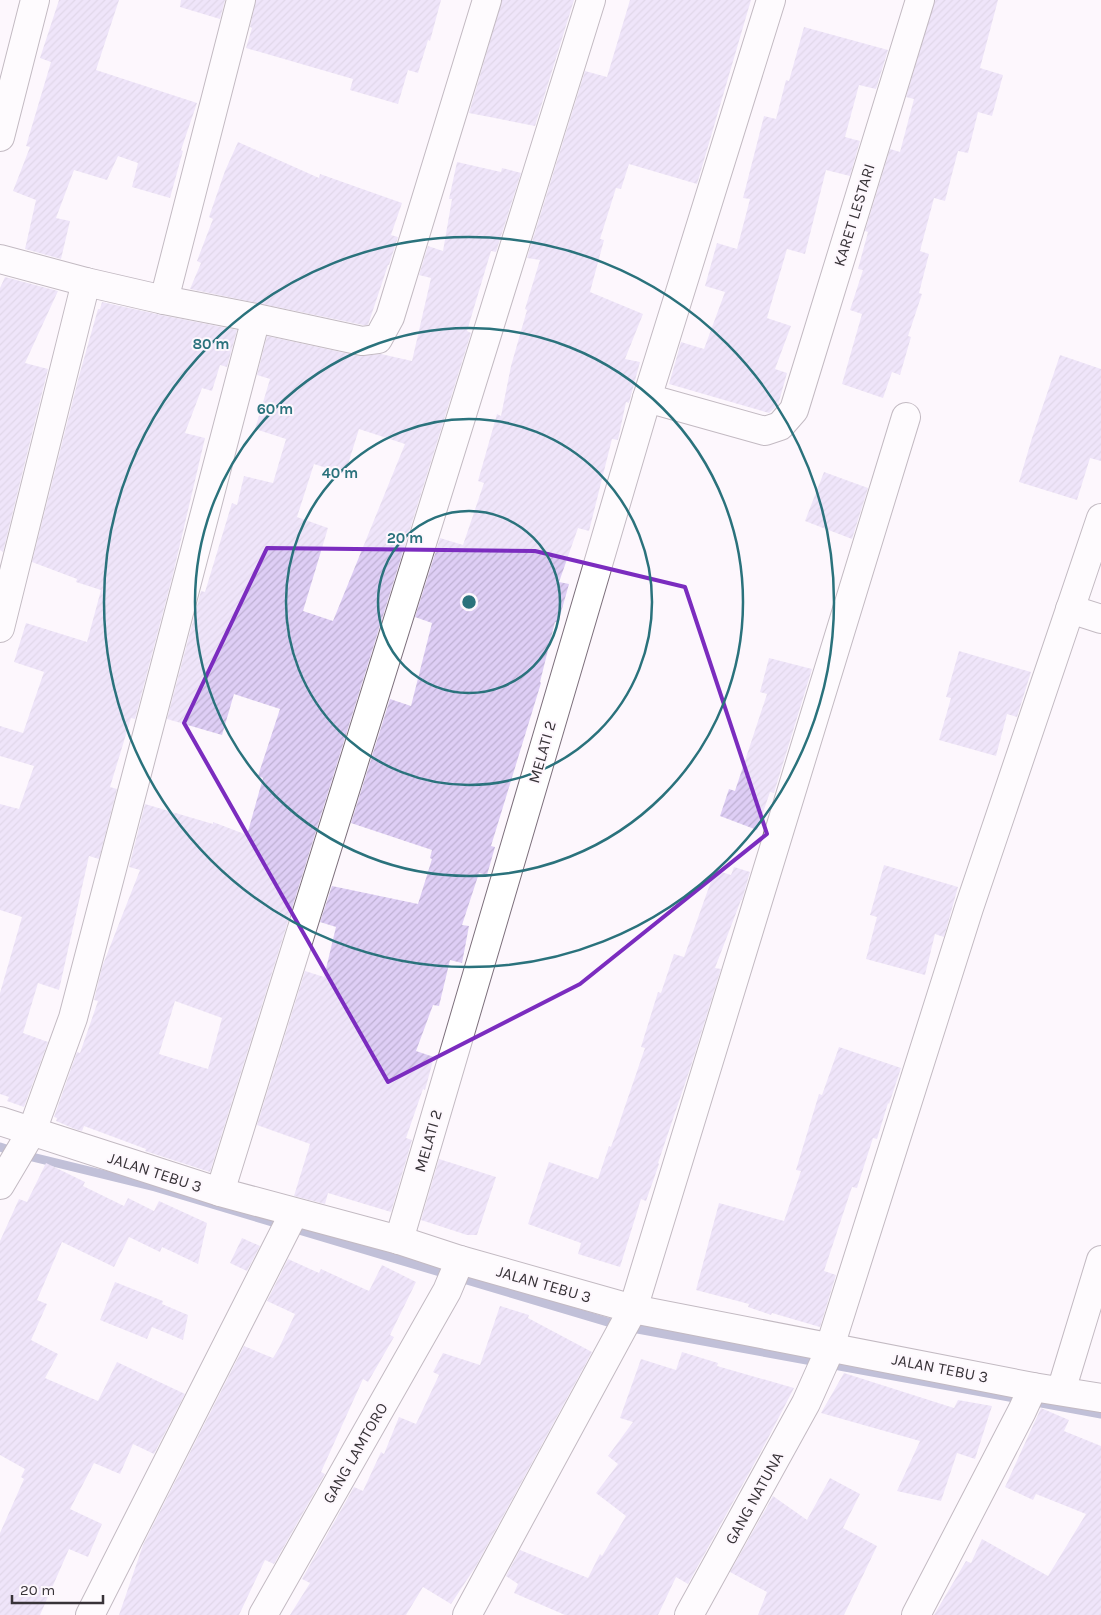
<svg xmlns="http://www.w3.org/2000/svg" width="1101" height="1615" viewBox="0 0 1101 1615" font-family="Karla,sans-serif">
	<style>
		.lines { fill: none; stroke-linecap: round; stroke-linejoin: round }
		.stream { stroke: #797caa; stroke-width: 9 }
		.building { fill: url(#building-hatch); fill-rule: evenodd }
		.minor-casing { stroke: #7c6f7b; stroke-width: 30 }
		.minor { stroke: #fff; stroke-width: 28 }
		.marked { fill: none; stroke: #7b2cbf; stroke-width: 4; stroke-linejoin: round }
		.ring { fill: none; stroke: #2a727c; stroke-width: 2.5 }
		.labels { text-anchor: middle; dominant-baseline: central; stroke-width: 4; stroke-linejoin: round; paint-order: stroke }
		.street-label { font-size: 16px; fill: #383338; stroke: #fdf7fd }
		.centre { fill: #2a727c; stroke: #fdf7fd; stroke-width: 2.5 }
		.ring-label { font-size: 15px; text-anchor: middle; font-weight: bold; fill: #2a727c; stroke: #fdf7fd; stroke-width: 4; stroke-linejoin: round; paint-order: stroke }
	</style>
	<defs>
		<pattern id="building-hatch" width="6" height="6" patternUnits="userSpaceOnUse" patternTransform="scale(1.25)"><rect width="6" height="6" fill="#decef5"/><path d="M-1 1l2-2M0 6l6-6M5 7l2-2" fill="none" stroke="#bfb1d3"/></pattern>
	</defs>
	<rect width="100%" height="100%" fill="#fdf7fd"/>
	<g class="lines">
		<!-- stream -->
		<path class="stream" d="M0,1147L24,1155L155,1187L621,1326L1101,1414"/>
	</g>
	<!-- building -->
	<g class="building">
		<path d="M59,0H119L96,70L197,103L181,150L183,151L170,198L132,187L138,163L118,156L107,180L74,170L56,218L70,221L61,259L25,249L36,200L13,191L30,147L26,146L51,62L40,58Z"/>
		<path d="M181,0H225L220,19L180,7Z"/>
		<path d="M256,0H441L430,41L428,40L418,73L408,70L398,104L350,90L353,79L246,48L252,28L250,27Z"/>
		<path d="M502,0H574L535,126L469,113Z"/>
		<path d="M630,0H751L697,184L629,164L621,189L616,188L600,239L604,240L590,292L643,314L625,359L640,362L629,403L626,402L618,440L612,439L589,531L578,528L559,582L569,584L558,623L555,622L540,682L541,683L491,846L495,847L487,875L479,873L462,925L469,926L462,963L450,960L439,1006L433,1005L416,1051L434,1057L425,1090L423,1089L406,1138L412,1140L391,1212L328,1193L325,1204L294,1196L310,1144L257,1125L305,971L324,977L336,927L320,922L332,886L418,904L432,859L430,858L432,850L351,823L390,699L411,706L432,623L415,617L440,538L463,545L484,483L478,481L497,414L501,416L511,366L527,310L525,309L540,260L527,258L585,71L607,77Z"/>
		<path d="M935,0H998L980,68L1003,75L992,116L978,112L968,153L958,151L945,201L934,198L920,251L929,254L919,293L922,294L908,336L911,337L900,375L892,372L883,398L842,384L862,314L850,310L863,270L858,269L868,232L865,231L890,149L900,152L914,99L906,97Z"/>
		<path d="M804,27L888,50L876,89L859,85L845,137L860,141L850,176L826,170L805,254L787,249L767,318L791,326L775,369L787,373L778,405L769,413L669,384L681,342L704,349L725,292L705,286L717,243L737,249L750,199L743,198L764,116L776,119L786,80L789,81Z"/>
		<path d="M238,142L319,178L320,174L402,203L391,235L398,237L389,265H388L368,325H363L190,289L201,263L197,261L213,219L209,217L225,171Z"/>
		<path d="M457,162L501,172L502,168L521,173L496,252L491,251L467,331L471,333L210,1172L145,1151L146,1149L84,1126L82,1131L75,1129L56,1121L57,1118L54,1117L77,1052L80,1053L98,1001L94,1000L102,967L140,870L129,867L145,804L213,824V822L247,835L263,778L258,776L280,709L234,694L222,735L167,719L201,591L205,592L232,503L237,505L244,476L273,483L286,439L255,429L270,379L257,375L267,336L359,356L381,354L412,361L431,278L419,275L428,246L443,251L452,199H449ZM359,429L405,444L333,621L303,611L328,528L297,517L314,464L345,474ZM175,1001L222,1018L208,1069L159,1054Z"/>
		<path d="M5,277L58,291L25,363L48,369L3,552L0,550V288Z"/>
		<path d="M102,302L161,315L237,330L227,367L220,365L212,391L202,388L185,433L205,438L173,574L135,719L131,718L110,787L117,789L99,859L89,856L59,990L38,983L23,1033L48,1042L24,1107L7,1101L9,1097L0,1094V993L22,917L0,910V804L19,809L34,766L0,756V726L23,733L44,672L14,662L26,623L87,642L101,590L76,582L77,579L32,562L79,376L98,309H100Z"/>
		<path d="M1060,355L1101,369V461L1090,458L1077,500L1019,482L1032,438Z"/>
		<path d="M824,472L868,488L852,539L805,521Z"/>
		<path d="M959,651L1031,672L1017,717L1007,714L996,756L939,740L951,698L946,697Z"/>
		<path d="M769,658L812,669L774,793L770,792L757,830L720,816L729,789L735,791L767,694L760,692Z"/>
		<path d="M884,865L958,887L944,937L935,934L925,975L866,959L877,917L870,915Z"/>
		<path d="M734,867L750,872L742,900H741L715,968L721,969L691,1066L658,1163L659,1164L646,1201L641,1199L620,1267L578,1254L581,1243L528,1224L549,1162L598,1179L609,1146L611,1147L645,1048L641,1047L658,992L661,993L674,954L684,957L715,870L731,875Z"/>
		<path d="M839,1047L901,1068L889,1104L888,1103L877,1139L873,1138L857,1188L852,1187L824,1271L836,1275L820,1327L772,1313L771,1315L748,1307L749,1304L696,1290L719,1203L784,1221L801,1171L796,1170L819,1094L822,1095Z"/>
		<path d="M439,1159L496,1177L477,1235H467L421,1220Z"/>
		<path d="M46,1163L85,1182L83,1186L124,1206L128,1198L154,1211L159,1201L207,1223L198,1264L162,1247L160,1252L129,1237L114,1267L62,1242L37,1300L47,1304L31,1340L58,1354L45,1378L98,1401L117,1362L185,1394L154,1454L133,1444L120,1474L94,1463L70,1509L102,1524L88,1557L69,1549L40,1615H0V1533L24,1479L21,1477L25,1469L0,1455V1241L19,1199L27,1202Z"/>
		<path d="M242,1238L260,1246L247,1271L230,1263Z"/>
		<path d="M288,1259L319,1273L321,1269L369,1291L382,1265L416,1282L390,1335L394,1337L368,1382L363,1379L321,1472L325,1474L274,1564L265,1560L239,1615H119L143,1545L244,1346L273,1358L279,1348L295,1314L267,1301Z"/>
		<path d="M115,1282L163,1301L162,1304L188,1315L183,1340L152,1327L147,1339L100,1320Z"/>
		<path d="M500,1306L529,1315L528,1318L592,1352L476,1566L451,1604L423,1587L406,1615H290L310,1583L302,1579L354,1487L363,1491L381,1452L384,1454L399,1417L416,1424L439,1375L433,1372L443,1353L480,1365Z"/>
		<path d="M682,1352L718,1363L717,1366L794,1388L766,1442L688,1584L676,1577L658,1615H565L514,1593L518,1584L506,1576L520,1550L588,1578L600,1554L602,1556L626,1516L596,1493L618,1464L608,1456L633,1422L620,1418L641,1359L676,1370Z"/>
		<path d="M844,1373L954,1408L958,1400L992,1406L975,1459L957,1453L941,1501L897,1491L920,1441L821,1413Z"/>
		<path d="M1041,1408L1069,1420L1064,1431L1101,1446V1615H934L966,1561L971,1563L982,1539L1048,1576L1086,1514L1036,1494L1033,1500L1005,1487Z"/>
		<path d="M830,1478L860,1494L843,1528L877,1546L844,1615H758L767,1592L730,1572L773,1496L807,1520Z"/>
	</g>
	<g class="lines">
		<!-- minor casing -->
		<g class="minor-casing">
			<g id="minor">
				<path d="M0,137L35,0"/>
				<path d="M0,259L86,282L164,300L256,318L362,341L378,339L390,317L487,0"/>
				<path d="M164,300L241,0"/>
				<path d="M647,398L771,0"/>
				<path d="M1070,609L1101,619"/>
				<path d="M0,628L86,282"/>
				<path d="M0,1121L220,1192L399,1240L460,1260L633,1309L1033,1387L1101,1398"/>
				<path d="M0,1185L32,1131L73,1018L256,318"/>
				<path d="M220,1192L591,0"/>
				<path d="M399,1240L647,398L765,431L780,426L794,410L920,0"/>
				<path d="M1061,1391L1101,1260"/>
				<path d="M90,1615L294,1213"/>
				<path d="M263,1615L447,1291L460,1260"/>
				<path d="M467,1615L633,1309L906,417"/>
				<path d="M689,1615L806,1403L827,1356L969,908L1101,518"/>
				<path d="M916,1615L1022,1411L1033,1387"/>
			</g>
		</g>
		<!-- minor -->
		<use href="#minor" class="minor"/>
	</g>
	<!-- marked area -->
	<path d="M0 0H1101V1615H0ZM267,548L535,551L685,587L767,834L580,984L388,1082L184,723Z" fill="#fdf7fd" fill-opacity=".55" fill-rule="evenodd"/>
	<path class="marked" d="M267,548L535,551L685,587L767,834L580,984L388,1082L184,723Z"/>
	<!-- distance rings -->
	<g class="ring">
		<circle cx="469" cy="602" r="91"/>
		<circle cx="469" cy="602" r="183"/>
		<circle cx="469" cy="602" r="274"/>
		<circle cx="469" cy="602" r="365"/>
	</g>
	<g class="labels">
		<!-- street labels -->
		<g class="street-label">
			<text transform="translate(854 215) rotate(-73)">KARET LESTARI</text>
			<text transform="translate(542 752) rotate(-74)">MELATI 2</text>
			<text transform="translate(428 1141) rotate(-74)">MELATI 2</text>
			<text transform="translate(155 1172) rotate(18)">JALAN TEBU 3</text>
			<text transform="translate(544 1284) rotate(16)">JALAN TEBU 3</text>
			<text transform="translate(940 1368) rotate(11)">JALAN TEBU 3</text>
			<text transform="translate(355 1453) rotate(-60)">GANG LAMTORO</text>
			<text transform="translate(754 1498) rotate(-61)">GANG NATUNA</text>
		</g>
	</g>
	<circle cx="469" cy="602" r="8" class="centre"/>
	<g class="ring-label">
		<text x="211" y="349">80 m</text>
		<text x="275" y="414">60 m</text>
		<text x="340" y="478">40 m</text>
		<text x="405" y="543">20 m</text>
	</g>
	<!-- scale -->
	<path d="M12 1595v8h91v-8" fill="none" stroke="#383338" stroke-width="2.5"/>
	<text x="20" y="1595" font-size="15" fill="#383338" stroke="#fdf7fd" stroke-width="4" paint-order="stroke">20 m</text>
</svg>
